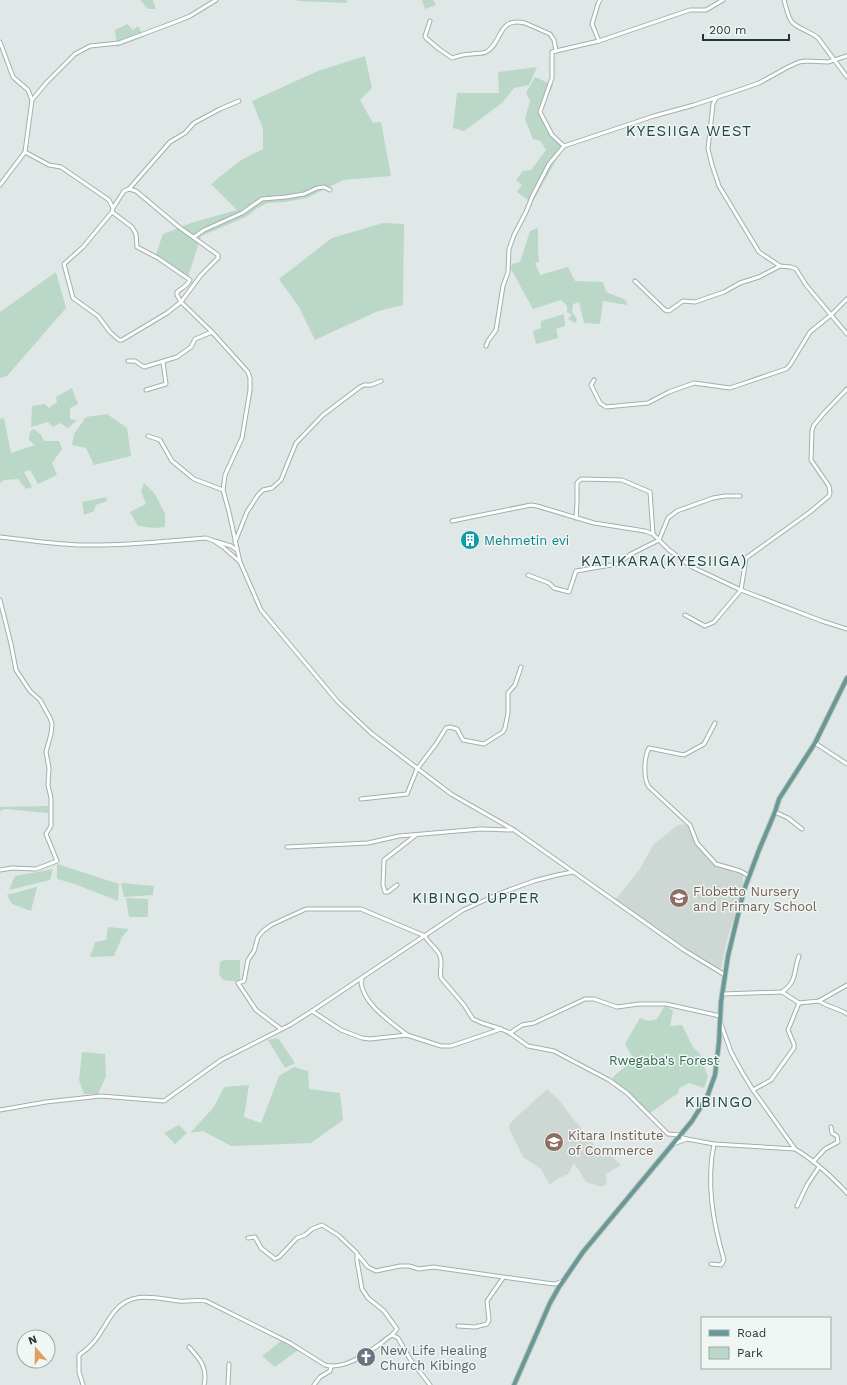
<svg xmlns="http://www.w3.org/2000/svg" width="847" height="1385" viewBox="0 0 847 1385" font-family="'Work Sans',sans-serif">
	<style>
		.built { fill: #cdd8d5 }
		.green { fill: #bad7c8 }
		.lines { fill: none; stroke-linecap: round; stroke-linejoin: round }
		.minor-casing { stroke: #a3afad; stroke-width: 5 }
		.major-casing { stroke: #bdc3c2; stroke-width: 6 }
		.minor { stroke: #fff; stroke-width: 3 }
		.major { stroke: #689997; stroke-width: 4 }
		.labels { text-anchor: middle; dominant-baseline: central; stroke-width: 3; stroke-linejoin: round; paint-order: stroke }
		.culture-label { font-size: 13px; fill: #0d838f; stroke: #eff6f4; text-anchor: start }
		.education-label { font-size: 13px; fill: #785e54; stroke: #eff6f4; text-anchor: start }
		.park-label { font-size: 13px; fill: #316853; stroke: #eff6f4 }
		.worship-label { font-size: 13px; fill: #5b616d; stroke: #eff6f4; text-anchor: start }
		.quarter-label { font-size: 15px; letter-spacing: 1px; fill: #214645; stroke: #eff6f4 }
	</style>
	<rect width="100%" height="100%" fill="#dfe8e6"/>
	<!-- built -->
	<g class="built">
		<path d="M689,824L694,841L714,861L729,865L743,873V889L728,936L720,973L615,900L639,870L654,844L678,825Z"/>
		<path d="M547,1089L559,1100L574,1120L587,1134L598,1151L606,1150L621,1165L606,1174L607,1184L602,1187L586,1182L574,1163L568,1174L555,1180L550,1185L541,1169L523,1157L509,1128L510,1123Z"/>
	</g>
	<!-- green -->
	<g class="green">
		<path d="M140,0H153L156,9H148Z"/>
		<path d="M297,0H347V3L297,1Z"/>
		<path d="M422,0H433L436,5L425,9Z"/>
		<path d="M127,24L133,30L138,26L144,37L117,47L115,30Z"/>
		<path d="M365,56L372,88L360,100L373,123L381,122L391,176L343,180L307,198L285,202L267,203L256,209L246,217L201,236L188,277L155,257L163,234L191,223L237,210L211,184L241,160L263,149V129L252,101L318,71Z"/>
		<path d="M537,67L529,85L514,88L502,103L464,131L453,128L457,93H499L498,72Z"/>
		<path d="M535,77L553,85C551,91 543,101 542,107C537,122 554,136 564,146L532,203L517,192L522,185L516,180L523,171L531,170L546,150L541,141L533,139L525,119L530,101L526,93Z"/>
		<path d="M383,223L404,224L403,305L378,311L315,340L299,307L279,279L332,238Z"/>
		<path d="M538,228V249L539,262L535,263L540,275L568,267L575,281L603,282L606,292L626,300L627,305L603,301L600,324L584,323L579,302L573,304L572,312L577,319L575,323L568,319L572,315L567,312V306L561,300L533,309L511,269L512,264L520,262L530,231Z"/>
		<path d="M56,272L66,308L7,376L0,378V312Z"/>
		<path d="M564,314L565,326L556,329L558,338L536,344L533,331L541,328V321Z"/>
		<path d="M72,388L78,404L70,408V419L77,420L68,428L60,423L53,427L48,422L31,427L32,406L45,404L49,408L57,402L56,397Z"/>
		<path d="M107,414L127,428L131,456L94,465L86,448L72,445L74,434L86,417Z"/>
		<path d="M4,418L11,453L35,445L29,440L30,432L34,429L41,435L44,441H59L62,449L52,463L57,475L38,484L30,470L24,472L32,487L26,489L18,479L4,480L0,483V419Z"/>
		<path d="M144,483L155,494L165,514V527L154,528L138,526L130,512L146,504L141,491Z"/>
		<path d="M106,497L107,501L96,505L94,511L84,515L82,502Z"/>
		<path d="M48,806V813L5,809L0,811V807Z"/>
		<path d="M57,864L119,884L118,901L72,883L57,879Z"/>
		<path d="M53,869L50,880L9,890L15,876Z"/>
		<path d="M121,883L154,886L153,895L124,897Z"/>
		<path d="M37,887L31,911L12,904L7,895Z"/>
		<path d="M126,898L148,899V917H129Z"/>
		<path d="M108,927L129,929L122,937L114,956L90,957L95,942L106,940Z"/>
		<path d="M224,960H240V982L223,980L219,974L220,962Z"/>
		<path d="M665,1005L673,1011L670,1026L682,1025L693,1047L700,1054L708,1077L704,1088L689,1083L679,1088L678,1093L650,1113C642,1107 637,1098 629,1092C621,1085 619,1088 612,1078C619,1071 628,1066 633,1058L625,1044L640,1018L649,1021L657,1019Z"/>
		<path d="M278,1038L295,1063L285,1068L268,1040Z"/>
		<path d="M82,1052L105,1054L106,1076L98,1094H84L79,1080Z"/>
		<path d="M294,1067L308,1071L309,1089L340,1093L343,1120L311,1143L231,1146L203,1131L190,1133L214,1107L224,1087L249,1085L244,1117L261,1123L279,1076Z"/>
		<path d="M179,1125L187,1133L175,1144L164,1133Z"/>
		<path d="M281,1341L298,1350L275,1367L262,1356Z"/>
	</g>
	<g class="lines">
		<!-- minor casing -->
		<g class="minor-casing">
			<g id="minor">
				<path d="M784,0C786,7 788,17 792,22C798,29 810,31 818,38L847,77"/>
				<path d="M430,21L425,36L426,38L439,49L452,58C458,56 464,54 471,54C476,53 482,54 486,52C503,43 497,16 525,23L550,34L554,40L556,51L552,52V78L540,112L552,135L564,146"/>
				<path d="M599,41L592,24L598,4L600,0"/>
				<path d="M0,42L13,77L28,90L32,100"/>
				<path d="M556,51L599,41L690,10H706L723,0"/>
				<path d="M716,98L713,104L708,149L712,165L719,186L759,252L780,266L791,267L796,269L806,285L847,334"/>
				<path d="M25,152L49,165L61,167L109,200L113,208L112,212L83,247L64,264L73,298L98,316L110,332L119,340H122L167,313L181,302L212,332L248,372L250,378V390L242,438L225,475L223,490L229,512L240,562"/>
				<path d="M0,185L25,152L32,100L47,82L75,54L90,46L119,43L178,21L190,16L216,0"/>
				<path d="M129,189L170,142L185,133L194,123L220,109L239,101"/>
				<path d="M112,212L132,227L136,234L137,247L158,258L190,280C187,286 182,288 177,292V295L181,302L201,275L218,258V255L179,227L136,191L129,189L124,191L113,208"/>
				<path d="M194,237L204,230L242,213L262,199L286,197L304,194L317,188L324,187L330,190"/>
				<path d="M635,281L665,310L669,311L683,301L695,302L724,292L740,283L759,277L780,266"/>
				<path d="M486,346L488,341L496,330L503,286L508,272L509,249L514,235L526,212L532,197L549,164L564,146L654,116L694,105L739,90L759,83L788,67L799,62L806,61L828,62L847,56"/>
				<path d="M128,361H135L144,367L177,357L191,347L195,339L212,332"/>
				<path d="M594,380L591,385L600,403L606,407L648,403L669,392L694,383L730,388L786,369L790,365L810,332L831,315L847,299"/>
				<path d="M146,390L166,384L163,362"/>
				<path d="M148,436L160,440L172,461L194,479L223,490"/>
				<path d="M576,518L577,503V483L581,479L622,480L650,492L653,534"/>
				<path d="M452,521L531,505L537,506L594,523L645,531L653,534L669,550L692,567L741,590L822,621L847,629"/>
				<path d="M0,537C29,540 57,545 86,545C126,546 166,541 206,538L214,541L223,547L240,562L261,610L338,702L371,733L451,794L514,830L684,950L725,975"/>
				<path d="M215,541L231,546L237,550"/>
				<path d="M235,542L247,512L258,495L263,490L272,488L281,480L296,443L299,440L323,415L360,387L364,385H371L381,381"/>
				<path d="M528,575L549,583L554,588L569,592L576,571L617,564L631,554L659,540L668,518L677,511L713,498L725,496H740"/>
				<path d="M0,600L11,644L16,670L30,691L40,700L50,718L52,724L51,734L46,752L49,768L48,785L51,798V826L46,834L57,861L36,869L12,868L0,870"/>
				<path d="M685,615L705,626L714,622L741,590L746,558L810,512L829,496L830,493L829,486L811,460L812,430L814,425L824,413L847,389"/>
				<path d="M715,723L704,744L684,755L649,748C644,757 643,779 649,787L690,825L697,843L716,864L740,871L749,876"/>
				<path d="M815,743L847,764"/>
				<path d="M361,799L407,794L417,769L436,744L446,728L450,727L457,729L463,740L484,744L503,732L505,728L508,713V693L515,685L521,667"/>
				<path d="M775,812L788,818L802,829"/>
				<path d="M287,847L368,843L399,836L481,829L512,830"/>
				<path d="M397,885L388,892H385L383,885L384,860L416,835"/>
				<path d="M362,980L361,982C363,1004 391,1022 407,1035"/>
				<path d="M782,992L799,1003L819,1001L847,985"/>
				<path d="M723,994L782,992C798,981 793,971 799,956"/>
				<path d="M819,1001C828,1007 838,1008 847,1014"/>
				<path d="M312,1011L341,1030L362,1038L370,1039L407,1035L441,1046H451L501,1029L510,1033L528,1046L554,1051L609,1080L627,1093L668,1134L680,1135L683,1138L687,1139L714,1144L795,1149C814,1160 832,1177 847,1193"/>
				<path d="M721,1024L731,1052L742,1072L753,1090L795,1149"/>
				<path d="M281,1029L256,1010L238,983L244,981L248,960L254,951L258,937L263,931L271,925L286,918L306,909H361L425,936C428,943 437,948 440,956C443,963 439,971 441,978L464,1005L473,1019L482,1023L501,1029"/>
				<path d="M510,1033L522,1025L534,1023L585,999H594L617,1007L639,1004H666L720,1016"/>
				<path d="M753,1090L771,1080L794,1048V1044L788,1030L799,1003"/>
				<path d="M0,1110L46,1102L101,1096L164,1101L221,1060L290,1025L312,1011L463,910L501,893L534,881L557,875L573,872"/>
				<path d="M673,1144L687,1139"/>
				<path d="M813,1162L825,1149L838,1142L837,1136L832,1133L831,1127"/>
				<path d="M797,1206L807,1185L819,1167"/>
				<path d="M248,1238L255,1237L261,1248L275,1259L279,1257L297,1238L305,1235L312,1229L322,1225L338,1235L357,1253V1261L362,1289L368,1298L384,1311L397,1329L392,1335"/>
				<path d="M358,1255L368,1267L376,1271L400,1266H409L419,1269L433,1267L546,1283L555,1284L563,1281"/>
				<path d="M711,1264L721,1265L724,1260C713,1222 706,1183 714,1144"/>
				<path d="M458,1326L475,1327L487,1324L489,1320L487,1301L503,1278"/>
				<path d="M189,1347C200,1359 208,1368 204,1385"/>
				<path d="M83,1385L79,1372V1355C98,1343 101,1329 114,1312C131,1290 155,1298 179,1301C189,1302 197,1299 206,1301L290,1343L325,1365C343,1370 365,1355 380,1344C384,1341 388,1337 392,1335L398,1338L410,1359L430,1385"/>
				<path d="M228,1385L229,1364"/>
				<path d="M314,1385L320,1377L330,1371L331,1366"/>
			</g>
		</g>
		<!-- major casing -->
		<g class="major-casing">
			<path id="major" d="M514,1385L550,1303L559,1287L583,1252L692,1121L707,1097L715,1075L719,1042L721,1002L728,956L744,890L759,850L775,812L779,799L815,743L847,678"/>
		</g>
		<!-- minor -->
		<use href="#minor" class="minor"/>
		<!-- major -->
		<use href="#major" class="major"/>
	</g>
	<!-- icons -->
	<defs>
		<g id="building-disc" transform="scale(1)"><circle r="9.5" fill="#0f9aa8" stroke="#eff6f4"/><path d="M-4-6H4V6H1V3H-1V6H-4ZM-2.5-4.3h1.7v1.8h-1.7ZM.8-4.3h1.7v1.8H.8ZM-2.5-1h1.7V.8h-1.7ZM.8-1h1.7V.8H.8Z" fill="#fff"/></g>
		<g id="school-disc" transform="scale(1)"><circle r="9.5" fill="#8d6e63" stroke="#eff6f4"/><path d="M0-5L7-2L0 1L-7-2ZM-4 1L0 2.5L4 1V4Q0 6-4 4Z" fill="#fff"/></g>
		<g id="church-disc" transform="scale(1)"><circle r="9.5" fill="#6b7280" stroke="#eff6f4"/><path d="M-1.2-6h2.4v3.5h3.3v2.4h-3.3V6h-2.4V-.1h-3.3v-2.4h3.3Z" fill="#fff"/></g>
	</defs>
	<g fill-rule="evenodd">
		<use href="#building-disc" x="470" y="540"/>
		<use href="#school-disc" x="679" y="898"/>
		<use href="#school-disc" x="554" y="1142"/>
		<use href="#church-disc" x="366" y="1357"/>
	</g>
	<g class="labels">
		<!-- culture labels -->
		<g class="culture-label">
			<text x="484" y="540">Mehmetin evi</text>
		</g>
		<!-- education labels -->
		<g class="education-label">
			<text x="693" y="891">Flobetto Nursery<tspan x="693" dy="15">and Primary School</tspan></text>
			<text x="568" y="1135">Kitara Institute<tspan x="568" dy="15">of Commerce</tspan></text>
		</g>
		<!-- park labels -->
		<g class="park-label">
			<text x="664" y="1060">Rwegaba's Forest</text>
		</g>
		<!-- worship labels -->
		<g class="worship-label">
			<text x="380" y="1350">New Life Healing<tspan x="380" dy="15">Church Kibingo</tspan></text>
		</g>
		<!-- quarter labels -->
		<g class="quarter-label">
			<text x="689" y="131">KYESIIGA WEST</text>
			<text x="664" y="561">KATIKARA(KYESIIGA)</text>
			<text x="476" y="898">KIBINGO UPPER</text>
			<text x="719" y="1102">KIBINGO</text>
		</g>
	</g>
	<!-- legend -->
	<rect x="701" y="1317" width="130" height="52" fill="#eff6f4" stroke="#9da9a8"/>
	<rect x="709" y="1330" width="20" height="6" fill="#689997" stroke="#9da9a8"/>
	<text x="737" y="1337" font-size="12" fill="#223635">Road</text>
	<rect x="709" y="1347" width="20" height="12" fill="#bad7c8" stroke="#9da9a8"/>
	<text x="737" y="1357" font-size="12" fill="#223635">Park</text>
	<!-- north arrow -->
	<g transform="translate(36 1349) rotate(340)"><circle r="19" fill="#eff6f4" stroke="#9da9a8"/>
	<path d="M0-3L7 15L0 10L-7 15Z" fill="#e19e64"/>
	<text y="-6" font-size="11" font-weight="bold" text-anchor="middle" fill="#223635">N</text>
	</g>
	<!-- scale -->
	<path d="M703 34v6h86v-6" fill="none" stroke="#223635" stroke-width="2"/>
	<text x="709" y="34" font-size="12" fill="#223635" stroke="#eff6f4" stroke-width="3" paint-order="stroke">200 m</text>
</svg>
